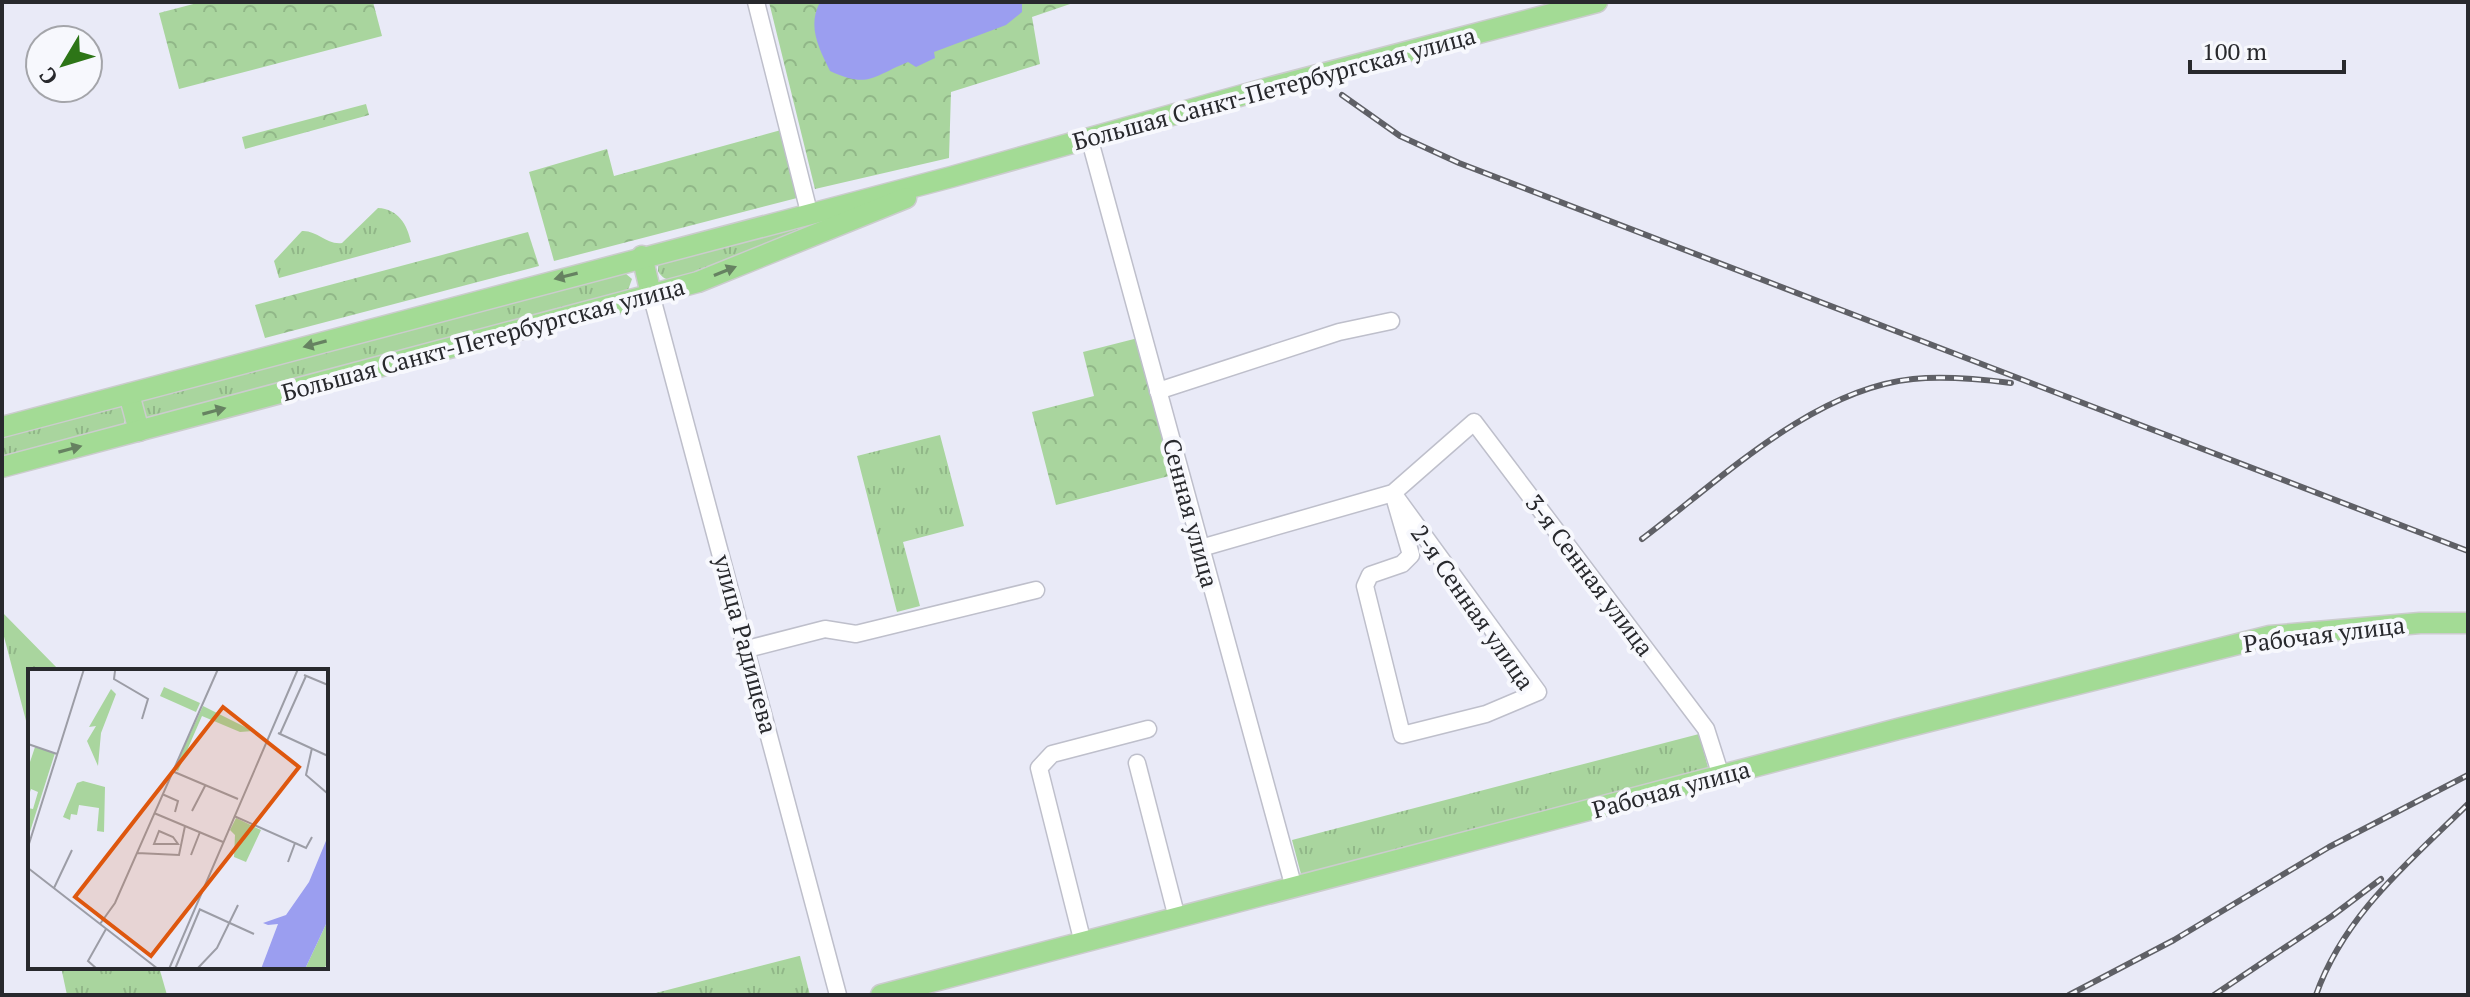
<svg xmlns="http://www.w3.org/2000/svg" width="2470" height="997" viewBox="0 0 2470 997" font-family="'PT Serif',serif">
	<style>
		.grass { fill: url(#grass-tufts) }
		.park { fill: url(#park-crowns) }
		.water { fill: #9b9ef0 }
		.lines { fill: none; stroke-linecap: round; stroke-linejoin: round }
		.minor-casing { stroke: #bebfcb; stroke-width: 19 }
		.major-casing { stroke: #cbcccd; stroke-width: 23 }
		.minor { stroke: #fff; stroke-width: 16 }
		.major { stroke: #a3db95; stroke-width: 20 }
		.rail-casing { stroke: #5f6066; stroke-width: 6 }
		.rail { stroke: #f7f8fd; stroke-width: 3; stroke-dasharray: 9; stroke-linecap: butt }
		.oneway { fill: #668261 }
		.labels { text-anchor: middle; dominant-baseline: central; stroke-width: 8; stroke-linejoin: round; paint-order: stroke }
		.street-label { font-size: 24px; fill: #28292d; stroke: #f7f8fd }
		.inset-road { fill: none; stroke: #9c9da6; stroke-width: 2 }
		.view { fill: #de570e; fill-opacity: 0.15; stroke: #de570e; stroke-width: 4 }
		.inset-edge { fill: none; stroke: #28292d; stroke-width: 4 }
	</style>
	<defs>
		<pattern id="grass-tufts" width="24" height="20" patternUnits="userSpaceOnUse" patternTransform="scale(2)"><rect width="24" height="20" fill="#a9d59e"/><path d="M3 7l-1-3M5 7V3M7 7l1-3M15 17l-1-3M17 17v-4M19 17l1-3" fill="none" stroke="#91b788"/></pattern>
		<pattern id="park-crowns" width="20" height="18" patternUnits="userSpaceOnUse" patternTransform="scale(2)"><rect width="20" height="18" fill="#a9d59e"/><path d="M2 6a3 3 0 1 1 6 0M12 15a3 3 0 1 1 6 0" fill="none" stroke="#91b788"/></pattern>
	</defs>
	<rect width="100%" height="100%" fill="#e9eaf7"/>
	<!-- grass -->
	<g class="grass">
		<path d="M878,201L701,273C686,277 667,288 658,271L659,260Z"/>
		<path d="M378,208C398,209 407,224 411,242L279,278L274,261L302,231C317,230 326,245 342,243Z"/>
		<path d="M618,267L632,279L626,296L149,422L140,409L142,394Z"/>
		<path d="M117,402L126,414L123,429L2,460V432Z"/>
		<path d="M940,435L964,526L903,542L920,606L897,612L857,456Z"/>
		<path d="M2,612L60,671H30V736L2,629Z"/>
		<path d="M1699,734L1709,771L1302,878L1292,840Z"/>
		<path d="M800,956L810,995H648L799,956Z"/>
		<path d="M61,967H159L167,995H67Z"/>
	</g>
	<!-- park -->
	<g class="park">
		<path d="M201,2H373L382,36L179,89L159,13Z"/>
		<path d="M769,2H1076L1032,17L1040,64L951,92L949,158L815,189Z"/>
		<path d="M366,104L369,115L245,149L242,137Z"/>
		<path d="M781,130L797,198L554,261L529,172L607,149L614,176Z"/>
		<path d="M528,232L539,266L265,338L255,305Z"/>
		<path d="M1138,338L1173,475L1056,505L1032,412L1094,396L1083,352Z"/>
	</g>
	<!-- water -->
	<path class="water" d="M820,2H1022V12L1006,25L934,52L935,58L916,67L908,62C873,76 869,89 830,71C819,48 807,27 820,2Z"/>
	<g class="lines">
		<!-- minor casing -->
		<g class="minor-casing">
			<g id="minor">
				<path d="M756,2L809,212"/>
				<path d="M1089,137L1294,888"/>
				<path d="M651,294L838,995"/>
				<path d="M1158,391L1339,332L1391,321"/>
				<path d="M1393,493L1538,692L1486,714L1402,735L1365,586L1370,575L1402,564L1411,555Z"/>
				<path d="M1201,548L1393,493L1474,422L1706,729L1721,776"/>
				<path d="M747,649L825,629L856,634L1036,590"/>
				<path d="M1137,763L1177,918"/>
				<path d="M1083,943L1039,768L1052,754L1148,729"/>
			</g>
		</g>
		<!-- major casing -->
		<g class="major-casing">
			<g id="major">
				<path d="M642,256L651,294"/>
				<path d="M129,394L139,431"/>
				<path d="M2,427L951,177L1268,88L1597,2"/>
				<path d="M2,467L698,282L906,198"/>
				<path d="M881,995L1898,729L2270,636L2420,623H2468"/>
			</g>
		</g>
		<!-- minor -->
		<use href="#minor" class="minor"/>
		<!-- major -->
		<use href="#major" class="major"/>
		<!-- rail casing -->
		<g class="rail-casing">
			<g id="rail">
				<path d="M1342,95L1400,136L1459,163L2468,551"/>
				<path d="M1642,539C1720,480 1813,389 1913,379C1945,376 1979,379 2011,383"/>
				<path d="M2069,995L2174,940L2329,847L2468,775"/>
				<path d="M2214,995L2332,916L2381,879"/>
				<path d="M2316,995C2344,915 2409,862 2468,804"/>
			</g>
		</g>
		<!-- rail -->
		<use href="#rail" class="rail"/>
	</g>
	<!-- one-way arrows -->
	<defs><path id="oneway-solid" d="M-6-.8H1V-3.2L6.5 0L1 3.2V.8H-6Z" transform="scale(2)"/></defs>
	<g class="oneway">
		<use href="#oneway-solid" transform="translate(725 271) rotate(-22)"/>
		<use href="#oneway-solid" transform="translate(566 276) rotate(166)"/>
		<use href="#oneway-solid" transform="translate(315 344) rotate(165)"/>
		<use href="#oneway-solid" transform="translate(214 411) rotate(-15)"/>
		<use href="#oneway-solid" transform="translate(70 449) rotate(-15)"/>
	</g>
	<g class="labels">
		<!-- street labels -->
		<g class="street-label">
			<text transform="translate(1274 88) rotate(-15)">Большая Санкт-Петербургская улица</text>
			<text transform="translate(483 339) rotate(-15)">Большая Санкт-Петербургская улица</text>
			<text transform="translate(1191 513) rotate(75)">Сенная улица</text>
			<text transform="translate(1590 575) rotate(53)">3-я Сенная улица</text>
			<text transform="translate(1473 607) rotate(55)">2-я Сенная улица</text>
			<text transform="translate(2324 634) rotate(-7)">Рабочая улица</text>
			<text transform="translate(746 644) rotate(75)">улица Радищева</text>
			<text transform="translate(1671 789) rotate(-15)">Рабочая улица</text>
		</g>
	</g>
	<!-- overview -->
	<g transform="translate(28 669)">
		<rect width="300" height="300" fill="#e9eaf7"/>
		<path d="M136,18L172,34L168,43L132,27ZM175,37L225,62L212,63L174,47L150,102L146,100ZM7,78L27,84L0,169V139L5,140L10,123L3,120L0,129V99Z" fill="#a9d59e"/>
		<path d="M300,251V293L296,300H277Z" fill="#a9d59e"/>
		<path d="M83,20L88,25L73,64L70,97L59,72L68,57L61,58ZM55,112L77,118L76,163L69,162L71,139L51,136L49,146L43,145L42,151L35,148L49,114ZM208,149L233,161L218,193L206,188L207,166L202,161Z" fill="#a9d59e"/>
		<path d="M300,167V251L277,300H233L250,255L240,256L235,254L258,246L281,213Z" fill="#9b9ef0"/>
		<path class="inset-road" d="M87,2L86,10L120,30L114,50M276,6L300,16M250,64L300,87M252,65L278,7M0,75L29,85M284,79L278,106L299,124M144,102L210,130M134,125L150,132L147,143M164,142L177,117M126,144L195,173M206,147L267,174L260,193M131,162L145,168L150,175H126ZM267,174L278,179L284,168M0,178L56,0M109,184L151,186L157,157M163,186L172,163M0,199L130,300M26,219L44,181M171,240L226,265M72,255L87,234L190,0M69,300L60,292L78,260M141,300L270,0M147,300L172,240M169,300L189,279L210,236"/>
		<path class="view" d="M195,38L271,98L123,287L47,228Z"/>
		<rect width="300" height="300" class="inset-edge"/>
	</g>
	<!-- border -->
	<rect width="2470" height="997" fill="none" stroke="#28292d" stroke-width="8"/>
	<!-- north arrow -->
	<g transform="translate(64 64) rotate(232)"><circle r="38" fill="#f7f8fd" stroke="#a4a5aa" stroke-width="2"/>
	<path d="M0-6L14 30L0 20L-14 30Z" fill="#2d7517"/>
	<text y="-12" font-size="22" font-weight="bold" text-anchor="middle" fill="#28292d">С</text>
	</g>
	<!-- scale -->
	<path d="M2190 60v12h154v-12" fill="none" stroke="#28292d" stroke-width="4"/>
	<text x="2202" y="60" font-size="24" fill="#28292d" stroke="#f7f8fd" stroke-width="6" paint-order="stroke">100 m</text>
</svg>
